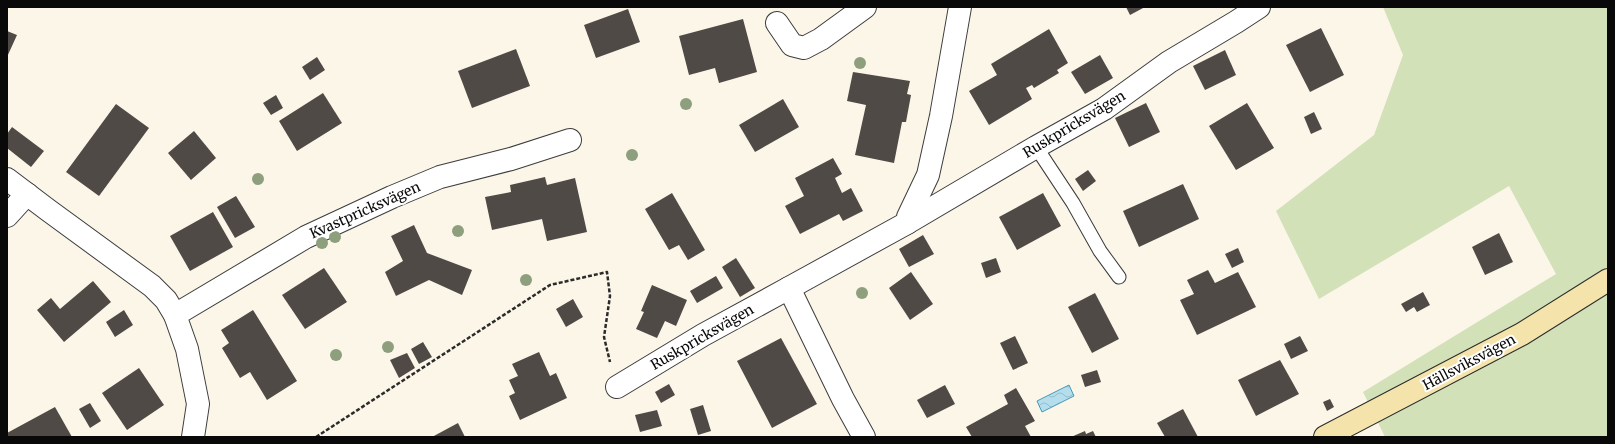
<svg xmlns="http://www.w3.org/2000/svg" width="1615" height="444" viewBox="0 0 1615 444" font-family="Merriweather,serif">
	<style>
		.grass { fill: #d2e1b8 }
		.water { fill: url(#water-waves); stroke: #4599ba }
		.building { fill: #504a47 }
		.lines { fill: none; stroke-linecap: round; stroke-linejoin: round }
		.lane-casing { stroke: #3c3c3c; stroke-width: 15 }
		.street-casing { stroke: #3c3c3c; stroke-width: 24 }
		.secondary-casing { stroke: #2b2b2b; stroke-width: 24 }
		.path { stroke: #2b2b2b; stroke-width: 2.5; stroke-dasharray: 4 2; stroke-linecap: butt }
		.lane { stroke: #fff; stroke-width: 13 }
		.street { stroke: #fff; stroke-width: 22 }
		.secondary { stroke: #f4e4ac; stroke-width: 22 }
		.tree { fill: #8e9f7d }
		.labels { text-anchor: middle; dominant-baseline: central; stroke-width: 4; stroke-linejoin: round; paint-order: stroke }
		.street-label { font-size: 14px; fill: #090909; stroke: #fff }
	</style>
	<defs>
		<pattern id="water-waves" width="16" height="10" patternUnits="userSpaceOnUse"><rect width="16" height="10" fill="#b4deed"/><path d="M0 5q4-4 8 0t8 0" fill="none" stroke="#99bdca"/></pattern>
	</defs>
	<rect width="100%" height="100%" fill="#fcf6e9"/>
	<!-- grass -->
	<path class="grass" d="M1383,7H1608V437H1385L1363,392L1556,274L1509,186L1319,299L1276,211L1374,135L1403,55Z"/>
	<!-- water -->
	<path class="water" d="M1069,385L1074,396L1042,412L1037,401Z"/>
	<!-- building -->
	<g class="building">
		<path d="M1126,7H1145L1130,15Z"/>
		<path d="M628,9L640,42L596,58L584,25Z"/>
		<path d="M743,19L757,72L719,83L715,68L689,75L679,36Z"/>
		<path d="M1321,28L1344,75L1310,92L1286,45Z"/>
		<path d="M1049,29L1068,63L1057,70L1059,73L1034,88L1032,85L1026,88L1032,99L989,125L969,91L997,75L991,64Z"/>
		<path d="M7,31L17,35L7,57Z"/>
		<path d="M516,49L530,86L472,108L458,71Z"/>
		<path d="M1225,50L1236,75L1205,90L1193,66Z"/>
		<path d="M1100,55L1113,78L1085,94L1071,72Z"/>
		<path d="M317,57L325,70L310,80L302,67Z"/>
		<path d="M853,72L910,81L907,94L911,95L906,122H902L894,163L855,155L866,105L847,101Z"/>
		<path d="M323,93L342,123L297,151L279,121Z"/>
		<path d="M276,95L283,108L271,115L263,103Z"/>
		<path d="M783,99L799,127L755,152L739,125Z"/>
		<path d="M1146,103L1160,132L1129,147L1115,118Z"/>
		<path d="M1247,103L1274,148L1236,170L1209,126Z"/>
		<path d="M116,104L149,128L99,196L66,172Z"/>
		<path d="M1314,112L1322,129L1311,134L1304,117Z"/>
		<path d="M12,127L44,151L31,167L7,148V134Z"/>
		<path d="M194,131L216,158L191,180L168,153Z"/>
		<path d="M833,158L842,174L835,178L842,193L851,188L863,211L843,221L839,214L800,234L785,206L804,196L795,178Z"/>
		<path d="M1088,170L1096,181L1083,191L1075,179Z"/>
		<path d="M545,177L547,185L575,178L587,232L547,241L542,219L492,230L485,197L511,192L510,185Z"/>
		<path d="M1183,184L1199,219L1139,247L1123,211Z"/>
		<path d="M672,193L705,250L688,260L679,245L669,250L645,209Z"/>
		<path d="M1043,193L1061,226L1017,250L999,217Z"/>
		<path d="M236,196L255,227L235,238L217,207Z"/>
		<path d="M213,212L233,247L190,271L170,236Z"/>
		<path d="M414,225L427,253L472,270L462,295L429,280L396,296L385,272L403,261L391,236Z"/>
		<path d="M1499,233L1513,262L1485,275L1472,247Z"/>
		<path d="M923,235L934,254L909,267L899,249Z"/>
		<path d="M1238,248L1244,262L1232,268L1225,254Z"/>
		<path d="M736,258L755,288L740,297L722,267Z"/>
		<path d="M996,258L1001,272L986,278L981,263Z"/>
		<path d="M324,268L347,302L305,329L282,295Z"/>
		<path d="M1208,270L1215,283L1238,272L1256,307L1197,335L1180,300L1194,294L1187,280Z"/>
		<path d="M911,272L933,304L910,320L889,288Z"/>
		<path d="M716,276L723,288L697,303L690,291Z"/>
		<path d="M93,281L111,302L64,342L37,310L51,298L60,309Z"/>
		<path d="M652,285L687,300L676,326L665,321L657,338L636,329L644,312L641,311Z"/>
		<path d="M1423,292L1430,305L1417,312L1414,307L1406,312L1401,304Z"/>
		<path d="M1095,293L1119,339L1092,353L1068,307Z"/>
		<path d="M573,299L583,317L566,327L556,309Z"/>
		<path d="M124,310L133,325L115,337L106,322Z"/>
		<path d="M253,310L297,381L267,400L250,372L240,378L222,348L229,343L221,330Z"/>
		<path d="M1015,336L1028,363L1013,370L1000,343Z"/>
		<path d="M1300,336L1308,351L1291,359L1284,344Z"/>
		<path d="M781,338L817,404L772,428L737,361Z"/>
		<path d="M423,342L432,357L419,364L411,349Z"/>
		<path d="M539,352L550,376L556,373L567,398L520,420L509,396L515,393L509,380L518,376L512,364Z"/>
		<path d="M407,353L415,368L399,378L390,360Z"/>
		<path d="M1280,360L1299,394L1256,416L1238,380Z"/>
		<path d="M139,368L164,405L127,430L102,393Z"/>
		<path d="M1097,370L1101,382L1085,387L1081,375Z"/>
		<path d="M669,384L675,395L661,403L655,392Z"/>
		<path d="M945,385L955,404L927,418L917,400Z"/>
		<path d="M1016,388L1035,421L1025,426L1031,437H972L966,427L1008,404L1004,395Z"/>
		<path d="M1330,399L1334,407L1327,411L1323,402Z"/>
		<path d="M90,403L101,421L90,428L79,409Z"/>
		<path d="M703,405L711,431L698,435L690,409Z"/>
		<path d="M55,407L72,437H7V433Z"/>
		<path d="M1183,409L1198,437H1165L1157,423Z"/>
		<path d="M657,410L662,426L640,432L635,415Z"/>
		<path d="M458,423L465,437H432Z"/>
		<path d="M1085,431L1086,434L1093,431L1096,437H1071Z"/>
	</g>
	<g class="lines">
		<!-- lane casing -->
		<g class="lane-casing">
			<path id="lane" d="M1036,147L1073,203L1100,251L1119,277"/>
		</g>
		<!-- street casing -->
		<g class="street-casing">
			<g id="street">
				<path d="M777,23L792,45L804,48L821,39L865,7"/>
				<path d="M7,179L48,210L152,286L166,300L175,315"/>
				<path d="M7,216L27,194"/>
				<path d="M907,223L1036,147L1104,109L1169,62L1236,22L1259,7"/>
				<path d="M789,288L907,223L908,217L928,175L941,116L960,7"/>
				<path d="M617,387L703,335L789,288L843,399L864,437"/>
				<path d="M193,437L198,404L187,349L175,315L306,237L392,197L440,177L511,159L570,140"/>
			</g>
		</g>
		<!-- secondary casing -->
		<g class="secondary-casing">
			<path id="secondary" d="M1325,437L1522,334L1608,280"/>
		</g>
		<!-- path -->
		<path class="path" d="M316,437L550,285L607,272L610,296L604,337L610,362"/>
		<!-- lane -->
		<use href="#lane" class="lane"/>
		<!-- street -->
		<use href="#street" class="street"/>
		<!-- secondary -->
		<use href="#secondary" class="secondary"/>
	</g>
	<!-- trees -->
	<g class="tree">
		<circle cx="860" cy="63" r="6"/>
		<circle cx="686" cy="104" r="6"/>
		<circle cx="632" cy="155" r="6"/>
		<circle cx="258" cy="179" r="6"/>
		<circle cx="458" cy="231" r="6"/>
		<circle cx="335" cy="237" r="6"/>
		<circle cx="322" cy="243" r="6"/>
		<circle cx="526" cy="280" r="6"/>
		<circle cx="862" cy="293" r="6"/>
		<circle cx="388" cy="347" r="6"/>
		<circle cx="336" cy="355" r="6"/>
	</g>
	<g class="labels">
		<!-- street labels -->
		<g class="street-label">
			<text transform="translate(1074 124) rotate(-31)">Ruskpricksvägen</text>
			<text transform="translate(365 210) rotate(-24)">Kvastpricksvägen</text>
			<text transform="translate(702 337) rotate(-30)">Ruskpricksvägen</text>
			<text transform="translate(1469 362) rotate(-28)">Hällsviksvägen</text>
		</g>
	</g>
	<!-- border -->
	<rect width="1615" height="444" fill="none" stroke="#090909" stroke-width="16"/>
</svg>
